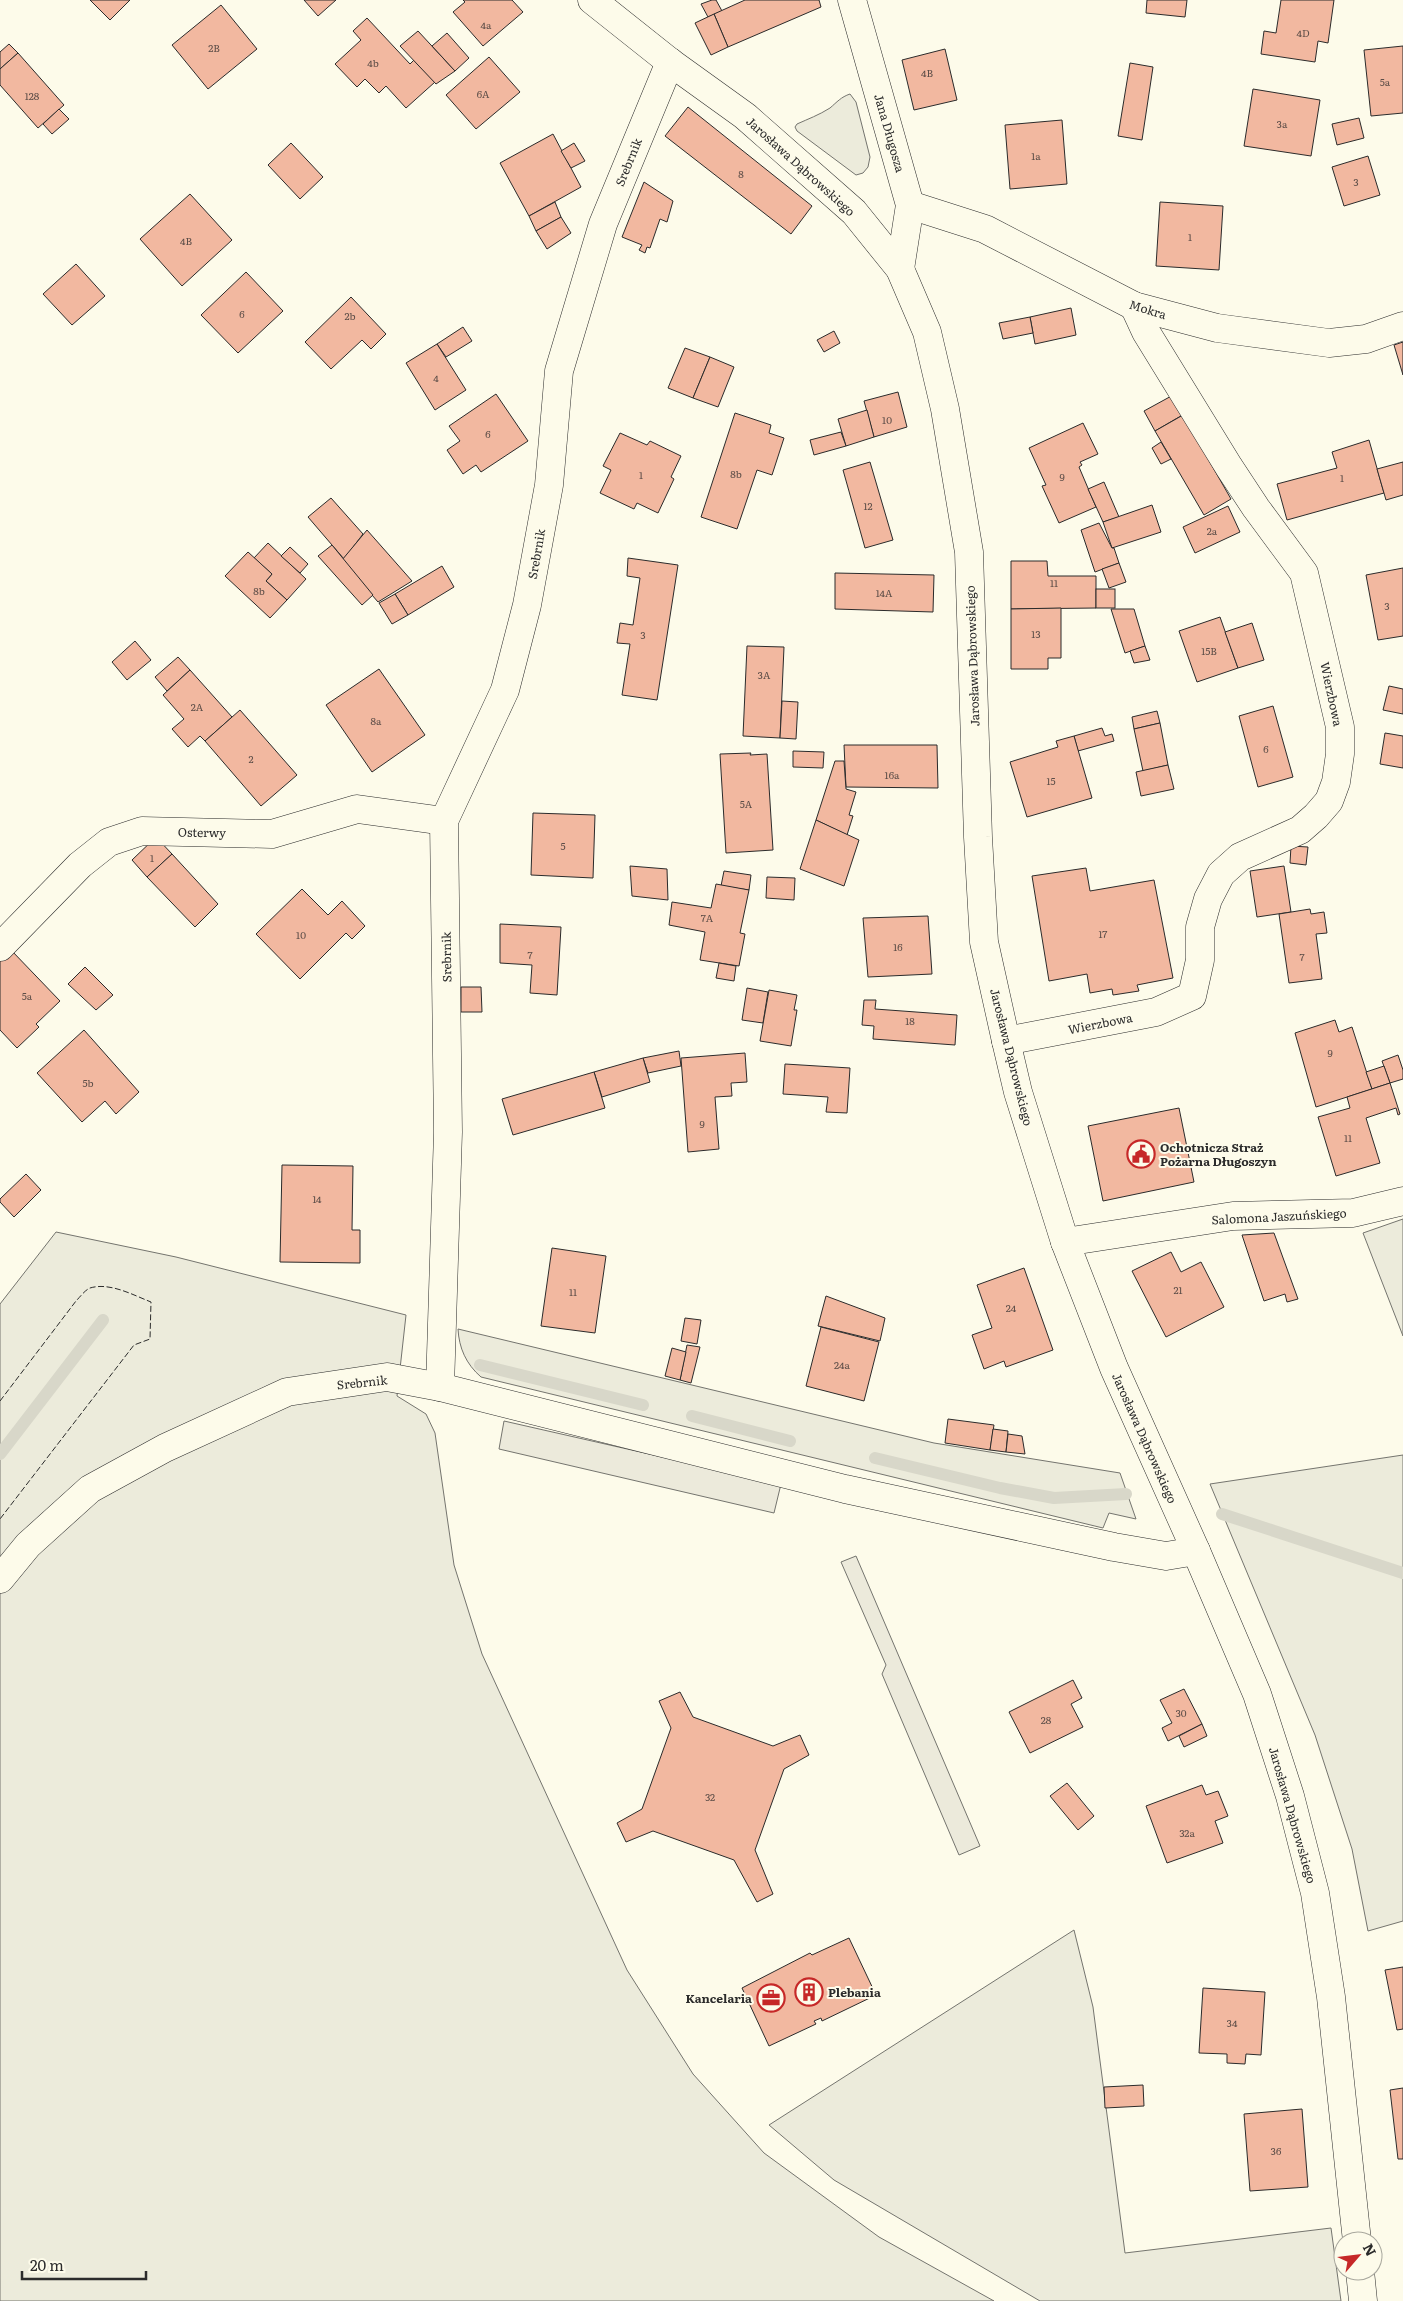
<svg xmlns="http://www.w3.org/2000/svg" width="1403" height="2301" viewBox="0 0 1403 2301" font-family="Literata,serif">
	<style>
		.green { fill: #ecebdb; stroke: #74746e }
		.parking { fill: #eceadb; stroke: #74746e }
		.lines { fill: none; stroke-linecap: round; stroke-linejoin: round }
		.stream { stroke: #d8d7c9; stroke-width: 12 }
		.building { fill: #f2b8a0; stroke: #2b2b2b }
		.minor-casing { stroke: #2b2b2b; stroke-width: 29 }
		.tertiary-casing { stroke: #2b2b2b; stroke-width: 29 }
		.minor { stroke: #fdfbea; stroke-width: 28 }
		.tertiary { stroke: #fdfbea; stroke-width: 28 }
		.fence { stroke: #2b2b2b; stroke-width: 1; stroke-dasharray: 6 2.5; stroke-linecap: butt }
		.labels { text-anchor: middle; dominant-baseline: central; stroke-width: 4; stroke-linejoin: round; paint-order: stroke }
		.number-label { font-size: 10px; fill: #5d4e48 }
		.street-label { font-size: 12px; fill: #2b2b2b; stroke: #fdfbea }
		.poi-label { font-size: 12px; font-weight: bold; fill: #2b2b2b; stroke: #fdfbea; text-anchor: start }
	</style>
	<rect width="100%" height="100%" fill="#fdfbea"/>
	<!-- green -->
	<g class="green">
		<path d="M850,94L856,102L870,157L868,167L863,173L856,175L797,131L795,127L797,124C808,119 819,115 830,108C837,102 841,97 850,94Z"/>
		<path d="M1403,1219V1336L1363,1233Z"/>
		<path d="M56,1232L176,1257L406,1315L397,1396L426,1414L435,1433L454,1565L482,1654L627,1970L693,2074L764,2153L879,2237L994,2301H0V1304Z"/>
		<path d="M458,1329L934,1443L1120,1473L1136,1519L1109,1513L1103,1528L481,1377C466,1364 459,1348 458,1329Z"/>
		<path d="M1403,1455V1921L1368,1931L1352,1849L1315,1735L1210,1484Z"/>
		<path d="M1074,1930L1093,2007L1125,2253L1331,2228L1341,2301H1040L834,2180L769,2125Z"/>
	</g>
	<!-- parking -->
	<g class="parking">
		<path d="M504,1421L781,1484L774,1513L499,1449Z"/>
		<path d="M856,1556L980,1846L959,1855L882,1674L886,1665L841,1562Z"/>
	</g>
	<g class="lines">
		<!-- stream -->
		<g class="stream">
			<path d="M480,1365L643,1405"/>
			<path d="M692,1416L790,1441"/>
			<path d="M0,1454L103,1320"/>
			<path d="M875,1458L1000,1488L1054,1498L1126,1494"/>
			<path d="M1222,1514L1403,1573"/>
		</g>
	</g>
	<!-- building -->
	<g class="building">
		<path d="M90,0H130L110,20Z"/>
		<path d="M304,0H336L318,16Z"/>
		<path d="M463,0H512L523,12L483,46L453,12L465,2Z"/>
		<path d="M712,0H716L722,11L708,17L701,4Z"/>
		<path d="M745,0H819L821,7L728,47L714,14Z"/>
		<path d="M1147,0H1187L1185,17L1146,13Z"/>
		<path d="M1281,0H1334L1328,43L1318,41L1315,62L1261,54L1264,31L1276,33Z"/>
		<path d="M221,5L257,49L208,89L172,45Z"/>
		<path d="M714,14L728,47L711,55L695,23Z"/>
		<path d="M367,18L410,64L414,60L435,82L406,108L386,86L379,93L365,79L357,87L335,64L361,40L353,31Z"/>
		<path d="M418,31L455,71L436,84L400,46Z"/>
		<path d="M447,33L469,58L455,71L432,46Z"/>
		<path d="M9,44L18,53L0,69V52Z"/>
		<path d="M1403,46V113L1371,116L1364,50Z"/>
		<path d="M945,49L957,100L914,110L902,60Z"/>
		<path d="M18,53L64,105L38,128L0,85V69Z"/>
		<path d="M489,57L520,92L476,129L446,95Z"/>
		<path d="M1130,63L1153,67L1142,140L1118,136Z"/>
		<path d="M1253,89L1320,100L1311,156L1244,146Z"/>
		<path d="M688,107L812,206L791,234L665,136Z"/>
		<path d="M59,109L69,119L52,134L43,124Z"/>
		<path d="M1359,118L1364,138L1337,145L1332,124Z"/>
		<path d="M1062,120L1067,184L1010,189L1005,125Z"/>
		<path d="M553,134L581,187L529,216L500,163Z"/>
		<path d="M291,143L323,177L300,199L268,165Z"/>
		<path d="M574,143L585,161L571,168L561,151Z"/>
		<path d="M1368,156L1380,195L1344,206L1332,167Z"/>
		<path d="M644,182L673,201L667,222L660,219L650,248L647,247L645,253L639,250L642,245L622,237Z"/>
		<path d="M190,194L232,240L182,286L140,239Z"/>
		<path d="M555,202L561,217L536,231L529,216Z"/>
		<path d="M1160,202L1223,206L1219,270L1156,266Z"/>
		<path d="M561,217L571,233L547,249L536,231Z"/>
		<path d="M76,264L105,296L72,325L43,294Z"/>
		<path d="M246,272L283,311L238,353L201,315Z"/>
		<path d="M351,297L386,334L371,349L362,340L331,369L305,342Z"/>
		<path d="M1071,308L1076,335L1035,344L1030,317Z"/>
		<path d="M1030,317L1033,333L1003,339L999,323Z"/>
		<path d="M463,327L472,341L446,357L437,344Z"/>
		<path d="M834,331L840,343L824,352L817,340Z"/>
		<path d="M1403,342V375L1394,345Z"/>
		<path d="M437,344L466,390L435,410L406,363Z"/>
		<path d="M685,348L710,357L693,398L668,388Z"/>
		<path d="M710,357L734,367L718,407L693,398Z"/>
		<path d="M898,392L907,427L874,437L864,401Z"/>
		<path d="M496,394L528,441L481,472L476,465L463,474L447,450L460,441L449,426Z"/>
		<path d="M1175,394L1186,413L1155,431L1144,411Z"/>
		<path d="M867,410L874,437L846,446L838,419Z"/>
		<path d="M735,413L771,425L769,433L784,438L772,475L757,470L737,529L701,517Z"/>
		<path d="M1183,415L1231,499L1204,515L1155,431Z"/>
		<path d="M1083,423L1098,454L1080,462L1082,465L1079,467L1096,507L1059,523L1042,486L1046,485L1029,448Z"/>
		<path d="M841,432L846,446L814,455L810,440Z"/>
		<path d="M620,433L647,445L650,441L652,442L681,456L671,477L674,479L658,513L637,503L634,509L600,493L611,470L603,466Z"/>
		<path d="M1369,440L1384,493L1287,520L1277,484L1337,468L1332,452Z"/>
		<path d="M1161,442L1171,459L1161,464L1152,448Z"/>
		<path d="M870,462L893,540L865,548L843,470Z"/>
		<path d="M1403,462V495L1386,500L1377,469Z"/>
		<path d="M1104,482L1119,517L1103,522L1088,489Z"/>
		<path d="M331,498L363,534L344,559L308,517Z"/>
		<path d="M1152,505L1161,532L1112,548L1103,522Z"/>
		<path d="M1228,506L1240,532L1195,553L1183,527Z"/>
		<path d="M1099,523L1112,548H1114L1119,563L1095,572L1081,530Z"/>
		<path d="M367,530L412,581L378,602L342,560Z"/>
		<path d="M268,543L306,579L287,600L266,581L272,574L254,558Z"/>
		<path d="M332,545L373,595L362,605L318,556Z"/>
		<path d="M290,547L308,564L300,573L281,556Z"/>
		<path d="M248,552L272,574L266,581L287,600L270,618L225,576Z"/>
		<path d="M628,558L678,565L657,700L622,695L630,644L617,643L620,623L633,625L640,578L627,576Z"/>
		<path d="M1011,561H1047L1048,576H1096V608L1011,609Z"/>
		<path d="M1119,563L1126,582L1109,588L1102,569Z"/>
		<path d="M442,566L454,587L408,615L395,594Z"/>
		<path d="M1403,568V636L1378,640L1366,575Z"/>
		<path d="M835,573L934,575L933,612L835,609Z"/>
		<rect x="1096" y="589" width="19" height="19"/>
		<path d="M395,594L408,615L392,624L379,603Z"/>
		<path d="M1061,608V658H1048V669H1011V609Z"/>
		<path d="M1111,609H1134L1145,646L1125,653Z"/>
		<path d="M1220,617L1238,668L1197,682L1179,631Z"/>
		<path d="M1252,623L1264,660L1238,668L1225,632Z"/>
		<path d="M135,641L151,660L127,680L112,662Z"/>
		<path d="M747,646L784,647L780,738L743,736Z"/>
		<path d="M1145,646L1150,660L1134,663L1130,651Z"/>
		<path d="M178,657L190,670L167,691L155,677Z"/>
		<path d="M379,669L425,735L372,772L326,705Z"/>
		<path d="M190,670L232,717L205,741L200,736L188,747L172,729L184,719L163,695Z"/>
		<path d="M1389,686L1403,689V714L1383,710Z"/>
		<path d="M782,701L798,702L796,739L780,738Z"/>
		<path d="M1273,706L1293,777L1258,787L1239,716Z"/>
		<path d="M240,710L297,775L261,806L205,741Z"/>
		<path d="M1157,711L1160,723L1134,729L1132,717Z"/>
		<path d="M1160,723L1168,765L1143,771L1134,729Z"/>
		<path d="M1102,728L1105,736L1112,734L1114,741L1078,751L1074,736Z"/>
		<path d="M1385,733L1403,736V768L1380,764Z"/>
		<path d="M1074,736L1092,798L1027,817L1010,762L1058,747L1056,741Z"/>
		<path d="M844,745H937L938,788L846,787Z"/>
		<path d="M793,751L824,752L823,768L793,767Z"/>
		<path d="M751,753L750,755L767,754L773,850L726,853L720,754Z"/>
		<path d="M835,761H844L846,789L856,792L849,815L853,816L847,835L816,820Z"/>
		<path d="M1168,765L1174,789L1141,796L1136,772Z"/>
		<path d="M533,813L595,815L593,878L531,875Z"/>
		<path d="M816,820L859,840L844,886L800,869Z"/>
		<path d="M156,837L172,854L147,877L132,860Z"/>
		<path d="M1291,846L1308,847L1306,865L1290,863Z"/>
		<path d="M172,854L218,904L195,927L147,877Z"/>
		<path d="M630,866L667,869L668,900L632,896Z"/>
		<path d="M1284,866L1291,912L1257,917L1250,871Z"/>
		<path d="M1086,868L1090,891L1154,880L1173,978L1137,985L1139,991L1113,995L1112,989L1090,993L1087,974L1049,981L1032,876Z"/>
		<path d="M724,871L751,875L749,890L721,886Z"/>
		<path d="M767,877L795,878L794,900L766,898Z"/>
		<path d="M716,884L749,890L740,933L745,934L739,966L700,960L705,932L669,925L672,902L711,908Z"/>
		<path d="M302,889L328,915L342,901L365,926L352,939L346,933L300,979L256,934Z"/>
		<path d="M1310,909L1311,914L1324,912L1327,933L1316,934L1322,979L1289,983L1279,914Z"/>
		<path d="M928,916L932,974L868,977L863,918Z"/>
		<path d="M500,924L561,927L557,995L530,993L532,965L500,963Z"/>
		<path d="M11,950L60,1001L36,1024L39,1027L17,1048L0,1030V961Z"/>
		<path d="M719,963L736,966L734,981L716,978Z"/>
		<path d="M85,967L113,995L96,1010L68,984Z"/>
		<path d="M461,987H481L482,1012H461Z"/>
		<path d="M747,988L768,992L763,1023L742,1020Z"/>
		<path d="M769,990L797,995L794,1010H797L791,1046L760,1041Z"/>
		<path d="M864,1000H876L875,1009L957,1015L955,1045L873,1039L874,1026L862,1025Z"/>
		<path d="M1335,1020L1339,1032L1352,1027L1372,1089L1316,1107L1295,1033Z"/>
		<path d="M84,1030L139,1092L116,1114L105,1101L82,1122L37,1073Z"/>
		<path d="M679,1051L681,1066L648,1073L643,1058Z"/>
		<path d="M745,1053L747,1082L731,1083L732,1096L715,1097L719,1149L688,1152L681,1058Z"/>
		<path d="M1398,1055L1403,1070V1079L1390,1083L1382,1061Z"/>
		<path d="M643,1058L650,1082L602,1097L594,1072Z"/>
		<path d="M785,1064L850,1068L847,1113L826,1112L828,1097L783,1094Z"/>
		<path d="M1384,1066L1390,1083L1372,1089L1366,1072Z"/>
		<path d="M594,1072L605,1108L513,1135L502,1099Z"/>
		<path d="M1390,1083L1400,1114L1398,1115L1396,1108L1366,1118L1380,1163L1336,1176L1318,1117L1350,1108L1347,1097Z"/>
		<path d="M1179,1108L1194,1182L1103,1201L1088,1126Z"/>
		<path d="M282,1165L353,1166L352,1230H360V1263L280,1262Z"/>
		<path d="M26,1174L41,1190L14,1217L0,1202V1199Z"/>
		<path d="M1274,1233L1298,1299L1287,1302L1285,1294L1264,1301L1242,1235Z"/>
		<path d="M552,1248L606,1256L595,1333L541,1326Z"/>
		<path d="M1171,1252L1181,1272L1201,1262L1224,1307L1166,1337L1132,1271Z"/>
		<path d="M1024,1268L1053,1350L1006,1367L1004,1361L984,1369L972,1335L992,1328L977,1285Z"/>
		<path d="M826,1296L885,1318L880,1341L818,1326Z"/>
		<path d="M685,1318L701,1320L697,1344L681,1341Z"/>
		<path d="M821,1327L879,1342L864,1401L806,1386Z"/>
		<path d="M687,1345L700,1347L691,1383L680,1380Z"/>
		<path d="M672,1348L686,1352L680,1380L665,1376Z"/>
		<path d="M948,1419L994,1425L990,1450L945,1443Z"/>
		<path d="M993,1429L1008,1431L1006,1452L990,1450Z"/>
		<path d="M1008,1434L1022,1436L1025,1454L1006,1452Z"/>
		<path d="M1073,1680L1082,1698L1071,1704L1083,1727L1030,1753L1009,1712Z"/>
		<path d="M1184,1689L1202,1724L1168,1741L1162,1728L1172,1723L1160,1700Z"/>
		<path d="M680,1692L693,1717L773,1746L800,1735L809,1755L784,1769L755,1850L773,1894L757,1902L734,1860L653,1831L626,1842L617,1823L642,1809L671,1728L659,1701Z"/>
		<path d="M1202,1724L1207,1736L1184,1747L1179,1736Z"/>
		<path d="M1067,1783L1094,1816L1078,1830L1050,1796Z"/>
		<path d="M1202,1785L1206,1795L1218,1791L1228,1816L1215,1821L1223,1843L1167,1863L1146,1806Z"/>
		<path d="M849,1938L876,1995L822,2021L821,2018L814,2021L816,2024L769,2046L742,1988L810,1953L812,1955Z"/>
		<path d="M1403,1967V2029L1397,2030L1385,1970Z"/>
		<path d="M1203,1988L1265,1992L1261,2055L1246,2054L1245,2064L1227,2063V2054L1199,2053Z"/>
		<path d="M1143,2085L1144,2106L1105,2108L1104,2087Z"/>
		<path d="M1403,2088V2159H1398L1390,2090Z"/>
		<path d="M1302,2109L1308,2187L1250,2191L1244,2114Z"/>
	</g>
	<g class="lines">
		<!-- minor casing -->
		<g class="minor-casing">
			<g id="minor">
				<path d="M852,0L910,205L900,269"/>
				<path d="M910,205L985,229L1134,306L1217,328L1329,343L1366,339L1403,326"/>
				<path d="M0,947L80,865L109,842L142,831L272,834L357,809L444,821"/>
				<path d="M1006,1041L1156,1012L1192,996L1200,960V927L1208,899L1221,874L1240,857L1300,830L1316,816L1329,801L1336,782L1340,754V727L1304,573L1256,508L1229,467L1146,332L1134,306"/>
				<path d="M1065,1242L1233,1216L1353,1213L1403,1201"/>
				<path d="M440,1387L448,1132L444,821L505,690L527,605L549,485L559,371L603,224L670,62"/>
				<path d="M0,1579L28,1545L90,1489L165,1448L287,1392L387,1377L440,1387L845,1489L1114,1547L1166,1556L1196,1551"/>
			</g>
		</g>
		<!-- tertiary casing -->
		<g class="tertiary-casing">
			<g id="tertiary">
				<path d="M592,0L670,62L745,116L854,212L900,269L927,332L945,409L969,552L978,837L984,942L1006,1041L1018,1092L1065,1242L1114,1368L1196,1551L1257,1694L1290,1796L1315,1893L1331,1997L1357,2241"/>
				<path d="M1360,2271L1363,2301"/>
			</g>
		</g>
		<!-- minor -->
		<use href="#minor" class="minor"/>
		<!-- tertiary -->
		<use href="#tertiary" class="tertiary"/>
		<!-- fence -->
		<path class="fence" d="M0,1401L76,1301C80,1297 85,1290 90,1288C110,1282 133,1295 151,1302L150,1339L134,1345L0,1519"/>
	</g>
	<!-- icons -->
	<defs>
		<g id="civic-ring" transform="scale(1.4375)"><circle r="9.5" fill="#fdfbea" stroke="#c62828" stroke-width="1.5"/><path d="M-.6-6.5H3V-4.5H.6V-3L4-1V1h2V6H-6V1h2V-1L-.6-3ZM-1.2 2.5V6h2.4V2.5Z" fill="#c62828"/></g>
		<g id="building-ring" transform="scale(1.4375)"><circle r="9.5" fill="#fdfbea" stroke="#c62828" stroke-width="1.5"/><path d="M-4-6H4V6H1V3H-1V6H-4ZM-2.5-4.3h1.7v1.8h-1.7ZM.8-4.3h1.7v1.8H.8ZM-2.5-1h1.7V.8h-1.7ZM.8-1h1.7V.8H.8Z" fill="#c62828"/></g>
		<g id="office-ring" transform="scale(1.4375)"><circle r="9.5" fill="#fdfbea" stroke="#c62828" stroke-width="1.5"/><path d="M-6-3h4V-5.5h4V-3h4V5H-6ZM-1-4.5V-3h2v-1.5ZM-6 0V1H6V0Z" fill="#c62828"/></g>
	</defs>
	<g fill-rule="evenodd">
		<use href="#civic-ring" x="1141" y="1154"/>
		<use href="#building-ring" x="809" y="1992"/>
		<use href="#office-ring" x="771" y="1998"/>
	</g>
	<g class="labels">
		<!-- number labels -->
		<g class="number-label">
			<text x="486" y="24">4a</text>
			<text x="1303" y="32">4D</text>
			<text x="214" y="47">2B</text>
			<text x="373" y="62">4b</text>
			<text x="927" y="72">4B</text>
			<text x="1385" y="81">5a</text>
			<text x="483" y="93">6A</text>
			<text x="32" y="95">128</text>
			<text x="1282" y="123">3a</text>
			<text x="1036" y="155">1a</text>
			<text x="741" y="173">8</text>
			<text x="1356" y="181">3</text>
			<text x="1190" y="236">1</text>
			<text x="186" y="240">4B</text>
			<text x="242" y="313">6</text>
			<text x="350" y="315">2b</text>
			<text x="436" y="377">4</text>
			<text x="887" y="419">10</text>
			<text x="488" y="433">6</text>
			<text x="736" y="473">8b</text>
			<text x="641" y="474">1</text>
			<text x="1062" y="476">9</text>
			<text x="1342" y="477">1</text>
			<text x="868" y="505">12</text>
			<text x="1212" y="530">2a</text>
			<text x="1054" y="582">11</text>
			<text x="259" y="590">8b</text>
			<text x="884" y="592">14A</text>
			<text x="1387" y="605">3</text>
			<text x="1036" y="633">13</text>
			<text x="643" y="634">3</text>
			<text x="1209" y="650">15B</text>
			<text x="764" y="674">3A</text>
			<text x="197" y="706">2A</text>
			<text x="376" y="720">8a</text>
			<text x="1266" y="748">6</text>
			<text x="251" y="758">2</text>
			<text x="892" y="774">16a</text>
			<text x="1051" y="780">15</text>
			<text x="746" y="803">5A</text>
			<text x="563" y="845">5</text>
			<text x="152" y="857">1</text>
			<text x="707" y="917">7A</text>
			<text x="1103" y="933">17</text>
			<text x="301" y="934">10</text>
			<text x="898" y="946">16</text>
			<text x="530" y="954">7</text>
			<text x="1302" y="956">7</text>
			<text x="27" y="995">5a</text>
			<text x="910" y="1020">18</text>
			<text x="1330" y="1052">9</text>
			<text x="88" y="1082">5b</text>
			<text x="702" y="1123">9</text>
			<text x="1348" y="1137">11</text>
			<text x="317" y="1198">14</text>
			<text x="1178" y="1289">21</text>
			<text x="573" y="1291">11</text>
			<text x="1011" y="1307">24</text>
			<text x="842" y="1364">24a</text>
			<text x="1181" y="1712">30</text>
			<text x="1046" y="1719">28</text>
			<text x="710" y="1796">32</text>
			<text x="1187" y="1832">32a</text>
			<text x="1232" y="2022">34</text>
			<text x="1276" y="2150">36</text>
		</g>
		<!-- street labels -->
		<g class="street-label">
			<text transform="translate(890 133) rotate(74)">Jana Długosza</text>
			<text transform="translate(628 162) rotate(-68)">Srebrnik</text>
			<text transform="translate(801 166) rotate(42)">Jarosława Dąbrowskiego</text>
			<text transform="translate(1148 309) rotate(17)">Mokra</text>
			<text transform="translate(536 554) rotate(-80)">Srebrnik</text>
			<text transform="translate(972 656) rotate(-92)">Jarosława Dąbrowskiego</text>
			<text transform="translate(1332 694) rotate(78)">Wierzbowa</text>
			<text transform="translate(202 832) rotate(1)">Osterwy</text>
			<text transform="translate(446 957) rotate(-91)">Srebrnik</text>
			<text transform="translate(1100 1023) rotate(-11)">Wierzbowa</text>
			<text transform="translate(1012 1057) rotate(76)">Jarosława Dąbrowskiego</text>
			<text transform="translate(1279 1216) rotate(-3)">Salomona Jaszuńskiego</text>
			<text transform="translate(362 1382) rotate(-6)">Srebrnik</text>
			<text transform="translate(1145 1438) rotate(66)">Jarosława Dąbrowskiego</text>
			<text transform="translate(1293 1815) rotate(74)">Jarosława Dąbrowskiego</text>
		</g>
		<!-- poi labels -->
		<g class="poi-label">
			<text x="1160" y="1147">Ochotnicza Straż<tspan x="1160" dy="14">Pożarna Długoszyn</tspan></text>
			<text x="828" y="1992">Plebania</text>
			<text x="752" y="1998" text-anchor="end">Kancelaria</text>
		</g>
	</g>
	<!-- north arrow -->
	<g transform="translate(1358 2256) rotate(62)"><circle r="24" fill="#fdfbea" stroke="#a9a89e"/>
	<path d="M0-4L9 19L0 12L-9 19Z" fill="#c62828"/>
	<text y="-8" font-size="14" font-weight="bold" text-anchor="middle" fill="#2b2b2b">N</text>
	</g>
	<!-- scale -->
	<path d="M22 2271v8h124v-8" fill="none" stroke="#2b2b2b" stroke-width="2.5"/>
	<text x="30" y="2271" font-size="15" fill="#2b2b2b" stroke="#fdfbea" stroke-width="4" paint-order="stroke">20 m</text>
</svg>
